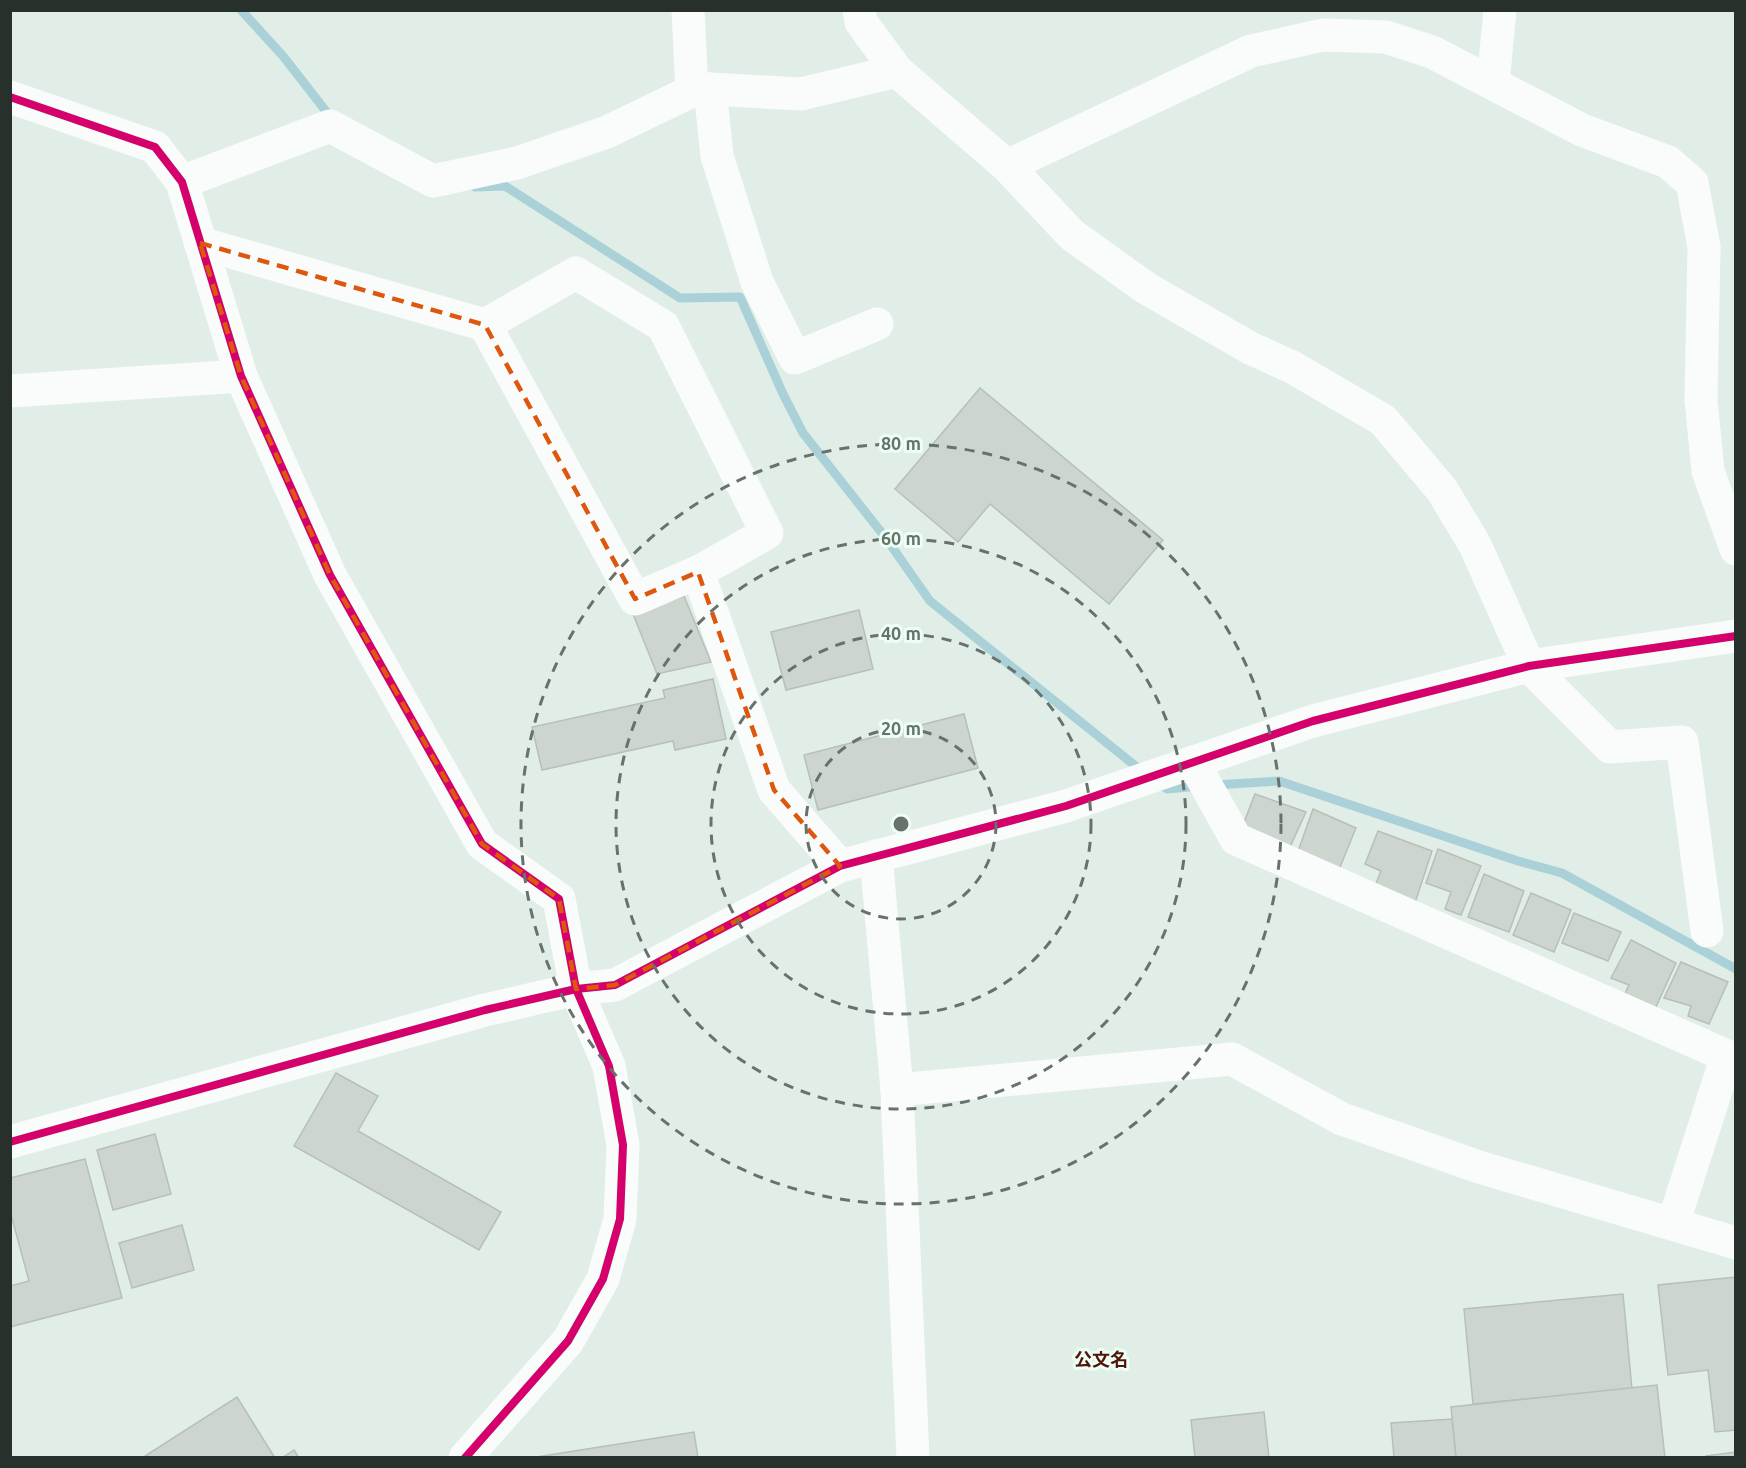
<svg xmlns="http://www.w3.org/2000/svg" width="1746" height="1468" viewBox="0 0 1746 1468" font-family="Ubuntu,'Noto Sans JP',sans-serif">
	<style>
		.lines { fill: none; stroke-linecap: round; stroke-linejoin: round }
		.stream { stroke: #aad1d7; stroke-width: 9 }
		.building { fill: #cdd5cf; stroke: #b7bfb8; stroke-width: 1.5 }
		.minor { stroke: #fafcfb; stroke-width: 33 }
		.cycleway-casing { stroke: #ecfff5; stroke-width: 11 }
		.cycleway { stroke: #d6006c; stroke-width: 8 }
		.marked { fill: none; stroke: #de570e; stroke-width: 4.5; stroke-dasharray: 12 8; stroke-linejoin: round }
		.ring { fill: none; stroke: #68726d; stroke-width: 3; stroke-dasharray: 10 8 }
		.labels { text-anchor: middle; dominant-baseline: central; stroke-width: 6; stroke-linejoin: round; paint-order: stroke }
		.neighbourhood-label { font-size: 18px; font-weight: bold; fill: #551208; stroke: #ecfff5 }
		.centre { fill: #68726d; stroke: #ecfff5; stroke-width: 3 }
		.ring-label { font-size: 18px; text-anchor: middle; font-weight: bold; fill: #68726d; stroke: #ecfff5; stroke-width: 6; stroke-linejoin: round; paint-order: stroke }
	</style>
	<rect width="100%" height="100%" fill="#e1eee7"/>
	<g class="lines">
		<!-- stream -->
		<g class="stream">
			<path d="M241,10L283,56L332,119"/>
			<path d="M475,187L505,186L680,298L740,297L783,394L803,433L885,537L930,601L1143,772"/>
			<path d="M1157,782L1167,789L1200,786"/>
			<path d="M1214,785L1279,781L1518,861L1562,873L1736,969"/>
		</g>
	</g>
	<!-- building -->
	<g class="building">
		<path d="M980,388L1163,540L1109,604L990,504L958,542L895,489Z"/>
		<path d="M684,596L711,662L657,674L633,614Z"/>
		<path d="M859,610L873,669L786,690L771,632Z"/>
		<path d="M713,679L726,739L675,750L673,741L542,770L532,727L665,698L663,690Z"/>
		<path d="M964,714L978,768L818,810L804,755Z"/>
		<path d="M1255,794L1306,812L1290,847L1241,830Z"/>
		<path d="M1313,809L1356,828L1338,872L1296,857Z"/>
		<path d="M1378,831L1432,851L1414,906L1373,891L1381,871L1365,864Z"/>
		<path d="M1438,849L1481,866L1461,915L1445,909L1451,892L1426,883Z"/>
		<path d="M1484,874L1524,891L1509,932L1468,917Z"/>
		<path d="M1531,893L1571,910L1554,952L1513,935Z"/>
		<path d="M1574,913L1621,932L1608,961L1562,943Z"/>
		<path d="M1631,940L1676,963L1654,1011L1622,1000L1629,985L1611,978Z"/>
		<path d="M1681,962L1728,982L1709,1024L1688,1016L1691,1006L1664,998Z"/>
		<path d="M336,1073L378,1096L358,1131L501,1212L479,1250L294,1146Z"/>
		<path d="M155,1134L171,1194L113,1210L97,1150Z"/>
		<path d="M85,1159L122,1298L10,1327V1286L29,1281L10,1211V1178Z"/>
		<path d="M182,1225L194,1270L132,1288L119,1243Z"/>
		<path d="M1736,1277V1430L1715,1432L1708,1370L1668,1375L1658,1285Z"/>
		<path d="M1623,1294L1632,1389L1473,1404L1464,1309Z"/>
		<path d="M1657,1385L1665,1458H1456L1451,1407Z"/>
		<path d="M237,1397L275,1458H142Z"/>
		<path d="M1264,1412L1269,1458H1195L1191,1420Z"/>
		<path d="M1452,1419L1456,1458H1394L1391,1423Z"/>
		<path d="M694,1432L698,1458H530Z"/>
		<path d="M294,1450L299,1458H282Z"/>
		<path d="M1736,1452V1458H1706V1456Z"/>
	</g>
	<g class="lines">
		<!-- minor -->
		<g class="minor">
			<path d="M688,10L692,91"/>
			<path d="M859,10L861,22L897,71L1007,166L1072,235L1146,288L1250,348L1292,367L1383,420L1442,490L1475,545L1529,666L1610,747L1682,742L1707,931"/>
			<path d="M1493,83L1500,10"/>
			<path d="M710,89L717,156L757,282L795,358L877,324"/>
			<path d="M10,97L155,147L182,182L241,376L330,575L482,844L559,899L576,989L609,1066L623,1145L620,1219L603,1279L568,1341L465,1458"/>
			<path d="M1007,166L1251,51L1323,35L1386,37L1432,52L1582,130L1668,162L1692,183L1704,247L1701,400L1708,471L1736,549"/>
			<path d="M182,182L330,126L433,181L517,163L607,132L692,91L710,89L801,94L897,71"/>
			<path d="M200,243L485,325L576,273L663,326L767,533L698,572L774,790L840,866"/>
			<path d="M485,325L635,599L698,572"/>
			<path d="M10,391L241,376"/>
			<path d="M1193,762L1236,839L1727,1056L1673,1224"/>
			<path d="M876,856L897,1090L913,1458"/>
			<path d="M897,1090L1232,1059L1342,1119L1479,1167L1736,1243"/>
			<path d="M10,1142L485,1010L576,989L615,985L840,866L1066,806L1313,721L1529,666L1736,636"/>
		</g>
		<!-- cycleway casing -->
		<g class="cycleway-casing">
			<g id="cycleway">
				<path d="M10,97L155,147L182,182L241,376L330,575L482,844L559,899L576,989L609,1066L623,1145L620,1219L603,1279L568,1341L465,1458"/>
				<path d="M10,1142L485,1010L576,989L615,985L840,866L1066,806L1313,721L1529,666L1736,636"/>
			</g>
		</g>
		<!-- cycleway -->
		<use href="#cycleway" class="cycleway"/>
	</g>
	<!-- marked area -->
	<path class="marked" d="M200,243L485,325L635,599L698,572L774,790L840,866L615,985L576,989L559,899L482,844L330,575L241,376Z"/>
	<!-- distance rings -->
	<g class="ring">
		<circle cx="901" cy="824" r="95"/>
		<circle cx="901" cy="824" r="190"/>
		<circle cx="901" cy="824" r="285"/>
		<circle cx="901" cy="824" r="380"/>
	</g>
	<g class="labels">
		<!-- neighbourhood labels -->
		<g class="neighbourhood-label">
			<text x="1101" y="1359">公文名</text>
		</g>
	</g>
	<circle cx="901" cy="824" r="9" class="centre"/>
	<g class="ring-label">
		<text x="901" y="450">80 m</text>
		<text x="901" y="545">60 m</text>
		<text x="901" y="640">40 m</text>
		<text x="901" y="735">20 m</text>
	</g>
	<!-- border -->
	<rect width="1746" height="1468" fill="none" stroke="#27302b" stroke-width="24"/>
</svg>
